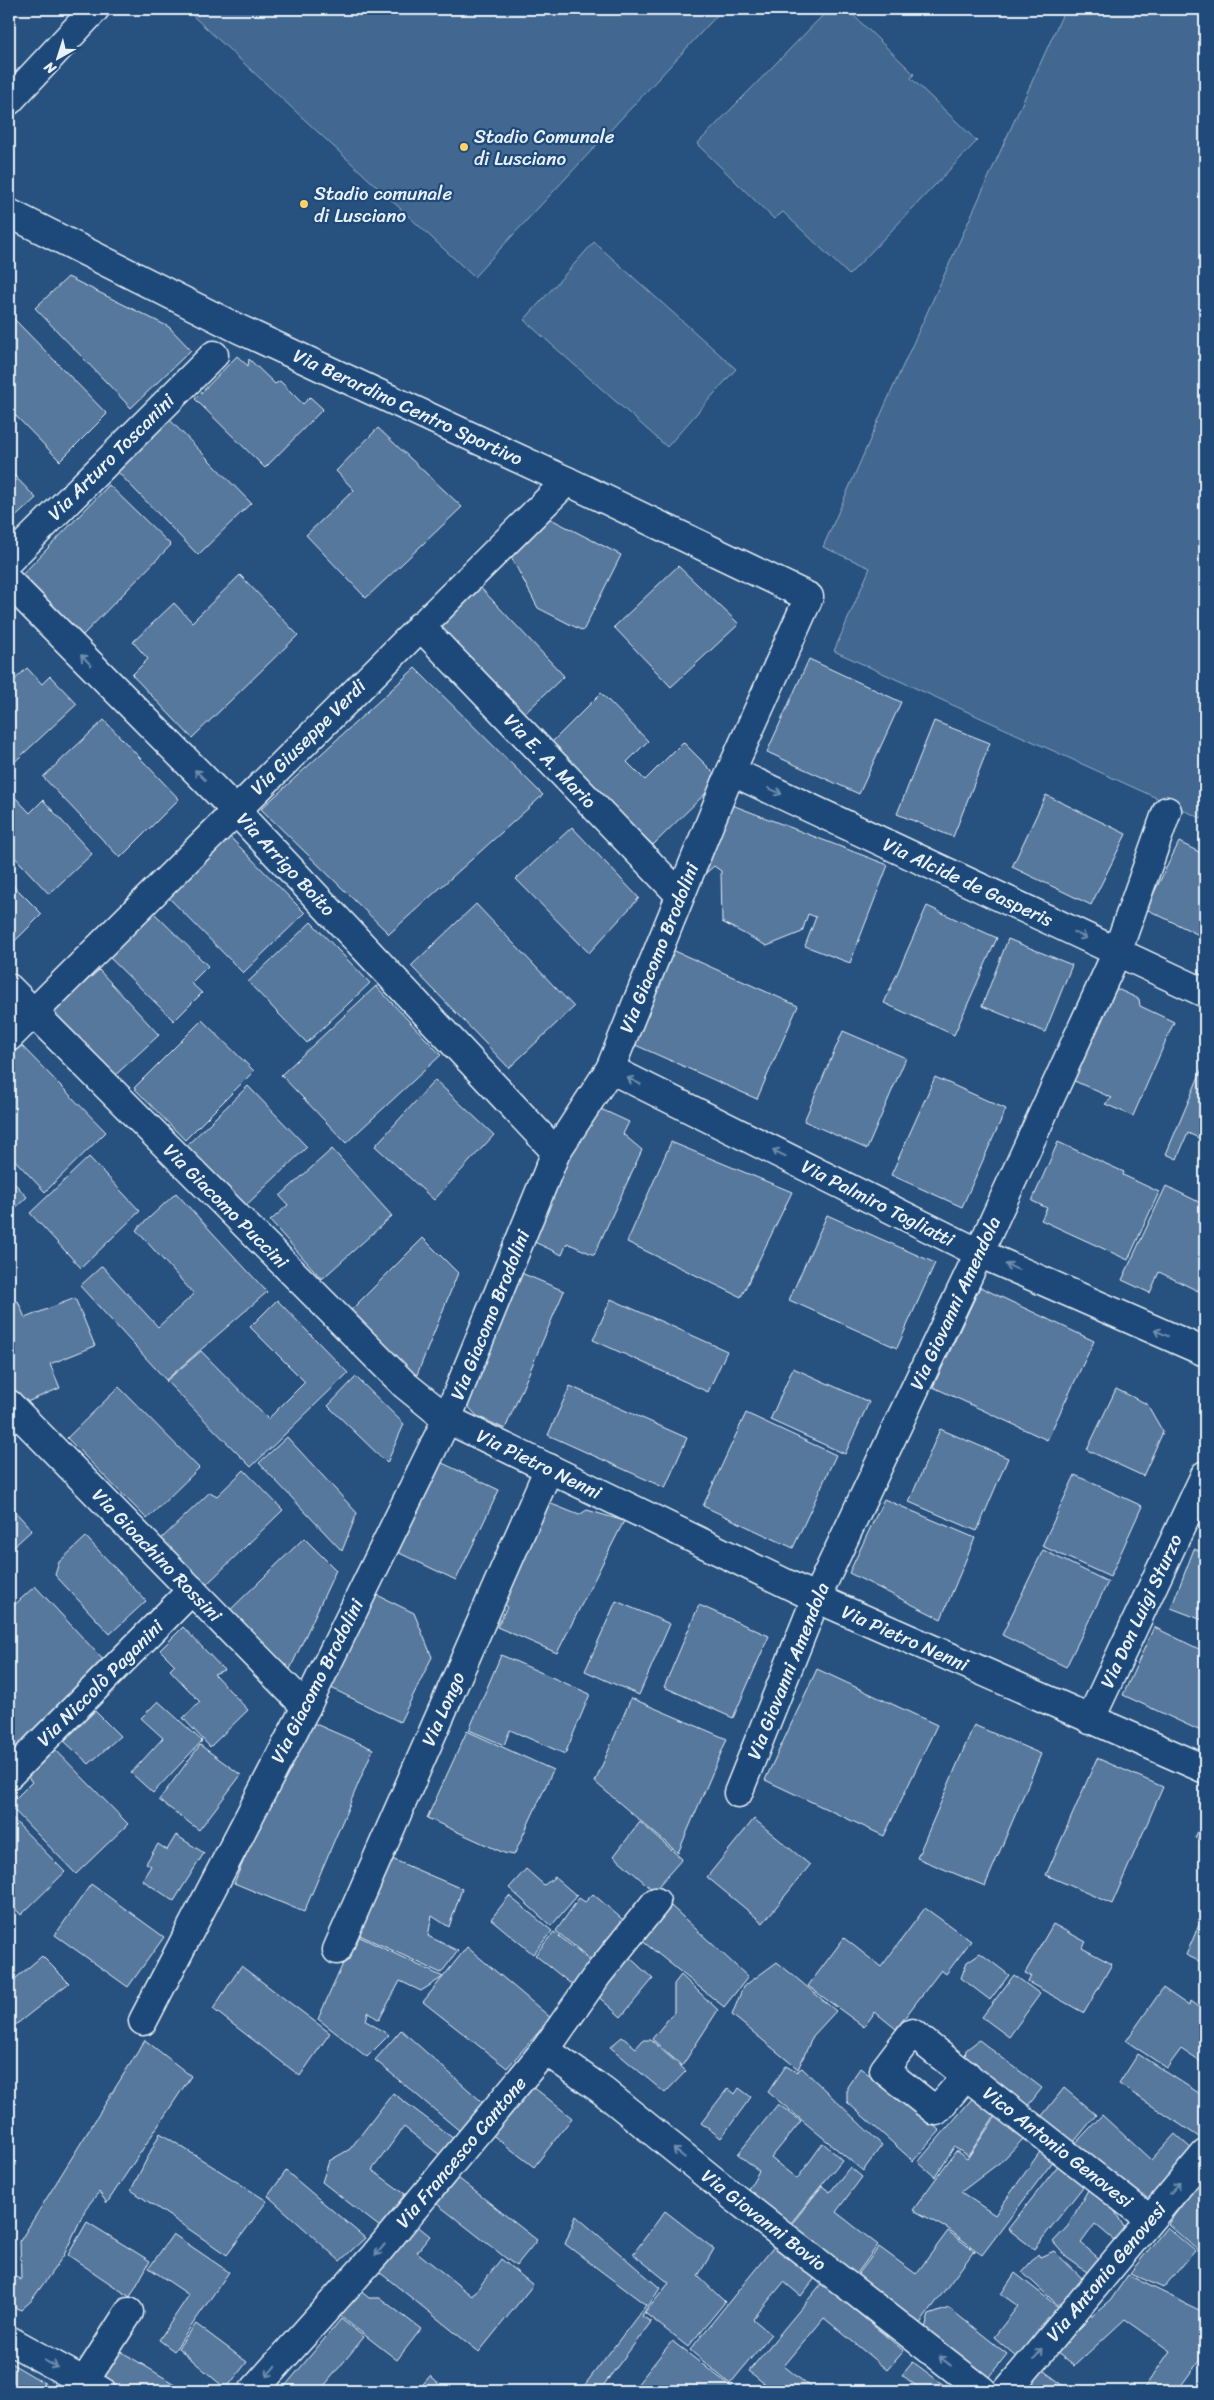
<svg xmlns="http://www.w3.org/2000/svg" width="1214" height="2400" viewBox="0 0 1214 2400" font-family="Sriracha,sans-serif">
	<style>
		.green { fill: #436891; stroke: #96acc4 }
		.building { fill: #57789d; stroke: #e8f1f8 }
		.lines { fill: none; stroke-linecap: round; stroke-linejoin: round }
		.street-casing { stroke: #e8f1f8; stroke-width: 31 }
		.secondary-casing { stroke: #e8f1f8; stroke-width: 31 }
		.street { stroke: #1f4a7a; stroke-width: 28 }
		.secondary { stroke: #1f4a7a; stroke-width: 28 }
		.oneway { stroke: #6f8dac }
		.poi-dot { fill: #ffd166; stroke: #1f4a7a; stroke-width: 2 }
		.labels { text-anchor: middle; dominant-baseline: central; stroke-width: 4.5; stroke-linejoin: round; paint-order: stroke }
		.poi-label { font-size: 19px; fill: #e8f1f8; stroke: #1f4a7a; text-anchor: start }
		.street-label { font-size: 19px; fill: #e8f1f8; stroke: #1f4a7a }
	</style>
	<rect width="100%" height="100%" fill="#27517f"/>
	<filter id="ink" filterUnits="userSpaceOnUse"><feTurbulence type="fractalNoise" baseFrequency=".02" numOctaves="2"/><feDisplacementMap in="SourceGraphic" scale="10" xChannelSelector="R" yChannelSelector="G"/><feConvolveMatrix kernelMatrix="1 2 1 2 8 2 1 2 1" color-interpolation-filters="sRGB"/></filter>
	<g filter="url(#ink)">
		<!-- green -->
		<g class="green">
			<path d="M200,9H723L474,277L193,16Z"/>
			<path d="M829,9H847L914,74L911,78L977,141L849,275L783,212L774,219L697,144Z"/>
			<path d="M1065,9H1205V820L834,651L870,568L823,547L886,403Z"/>
			<path d="M594,242L736,369L667,447L524,320Z"/>
		</g>
		<!-- building -->
		<g class="building">
			<path d="M68,277L169,327L191,350L131,408L35,308Z"/>
			<path d="M14,319L107,414L60,461L9,409V324Z"/>
			<path d="M237,356L248,366L249,359L275,384L280,381L303,404L310,397L323,409L265,468L195,399Z"/>
			<path d="M163,413L251,503L198,555L110,464Z"/>
			<path d="M378,428L462,507L366,598L306,535L354,490L336,471Z"/>
			<path d="M9,470L36,498L9,523Z"/>
			<path d="M109,485L171,545L79,639L17,580Z"/>
			<path d="M547,517L621,555L583,631L538,608L508,551Z"/>
			<path d="M678,566L739,624L671,687L614,627Z"/>
			<path d="M240,575L298,635L192,738L132,675L148,659L133,642L174,603L192,622Z"/>
			<path d="M478,585L564,676L521,717L434,627Z"/>
			<path d="M809,659L901,702L859,794L767,752Z"/>
			<path d="M27,668L42,684L50,676L77,704L9,767V685Z"/>
			<path d="M415,668L543,795L389,934L261,809Z"/>
			<path d="M601,693L648,741L627,762L645,780L683,742L720,779L653,845L551,743Z"/>
			<path d="M104,720L179,799L120,858L43,777Z"/>
			<path d="M934,721L990,743L953,837L897,814Z"/>
			<path d="M12,794L30,813L43,800L92,854L49,894L9,851V797Z"/>
			<path d="M1046,795L1126,834L1091,905L1012,867Z"/>
			<path d="M727,803L888,865L850,963L805,946L816,917L808,914L802,932L767,946L722,922L721,871L714,866L697,881Z"/>
			<path d="M572,827L639,898L589,953L516,879Z"/>
			<path d="M230,837L305,913L243,973L168,897Z"/>
			<path d="M1179,842L1205,855V938L1146,909Z"/>
			<path d="M9,881L42,914L9,947Z"/>
			<path d="M476,904L574,1007L509,1068L411,966Z"/>
			<path d="M927,906L997,938L954,1035L884,1003Z"/>
			<path d="M150,909L208,966L191,983L202,993L174,1021L106,954Z"/>
			<path d="M311,922L370,983L307,1043L248,982Z"/>
			<path d="M1008,939L1072,965L1045,1032L982,1006Z"/>
			<path d="M666,947L798,1006L757,1099L624,1040Z"/>
			<path d="M99,970L159,1035L111,1079L51,1013Z"/>
			<path d="M376,986L441,1055L346,1143L281,1075Z"/>
			<path d="M1113,987L1139,999L1140,1006L1174,1022L1133,1116L1105,1104L1112,1098L1070,1079Z"/>
			<path d="M202,1020L254,1071L185,1140L134,1088Z"/>
			<path d="M843,1031L906,1058L867,1149L804,1121Z"/>
			<path d="M15,1039L106,1132L45,1192L9,1154V1045Z"/>
			<path d="M1205,1062V1141L1188,1133L1177,1159L1166,1154Z"/>
			<path d="M935,1077L1006,1109L962,1207L891,1175Z"/>
			<path d="M435,1080L494,1135L434,1200L375,1146Z"/>
			<path d="M248,1086L307,1147L239,1212L181,1151Z"/>
			<path d="M590,1104L629,1122L623,1134L642,1150L594,1255L567,1243L562,1255L528,1239Z"/>
			<path d="M671,1142L792,1192L741,1297L627,1242Z"/>
			<path d="M1058,1142L1124,1172L1123,1175L1159,1192L1128,1260L1041,1220L1047,1208L1032,1201Z"/>
			<path d="M332,1149L392,1216L322,1279L270,1221L288,1205L280,1196Z"/>
			<path d="M89,1157L140,1211L81,1268L30,1213Z"/>
			<path d="M9,1177L27,1197L9,1214Z"/>
			<path d="M1166,1186L1205,1205V1276L1198,1291L1159,1272L1150,1293L1122,1280Z"/>
			<path d="M176,1193L267,1292L166,1380L80,1286L102,1266L158,1327L194,1294L136,1230Z"/>
			<path d="M827,1215L935,1263L897,1348L789,1300Z"/>
			<path d="M423,1238L458,1273L414,1382L344,1317Z"/>
			<path d="M519,1272L564,1291L505,1429L477,1416L463,1401Z"/>
			<path d="M980,1287L1094,1341L1047,1440L933,1387Z"/>
			<path d="M75,1298L95,1346L50,1364L60,1388L15,1407L9,1391V1305L18,1301L25,1318Z"/>
			<path d="M611,1299L727,1351L708,1392L593,1340Z"/>
			<path d="M277,1300L348,1373L251,1467L166,1381L201,1351L268,1419L305,1382L250,1327Z"/>
			<path d="M793,1368L869,1402L845,1454L770,1420Z"/>
			<path d="M356,1377L404,1424L387,1463L328,1406Z"/>
			<path d="M570,1386L687,1438L665,1488L548,1435Z"/>
			<path d="M119,1387L199,1468L147,1519L67,1438Z"/>
			<path d="M1116,1389L1147,1404L1163,1432L1143,1476L1087,1450Z"/>
			<path d="M746,1413L836,1455L793,1548L703,1506Z"/>
			<path d="M940,1429L1008,1458L977,1531L909,1502Z"/>
			<path d="M287,1437L357,1513L342,1551L259,1463Z"/>
			<path d="M436,1460L499,1490L456,1580L393,1550Z"/>
			<path d="M244,1470L283,1510L204,1587L160,1540L210,1492L217,1496Z"/>
			<path d="M1075,1475L1142,1506L1110,1577L1042,1546Z"/>
			<path d="M884,1499L975,1538L941,1619L849,1573Z"/>
			<path d="M549,1503L579,1515L587,1510L624,1521L557,1653L497,1627L507,1607L503,1601L532,1530L539,1527Z"/>
			<path d="M9,1505L32,1530L9,1551Z"/>
			<path d="M86,1537L146,1601L110,1634L55,1575L59,1562Z"/>
			<path d="M304,1538L336,1570L285,1680L223,1617Z"/>
			<path d="M1194,1549L1205,1553V1621L1171,1608Z"/>
			<path d="M1043,1550L1108,1582L1066,1667L1002,1635Z"/>
			<path d="M35,1586L107,1664L9,1756V1610Z"/>
			<path d="M371,1592L414,1613L432,1657L400,1722L325,1685Z"/>
			<path d="M616,1601L670,1624L639,1695L585,1671Z"/>
			<path d="M699,1605L769,1636L733,1718L664,1687Z"/>
			<path d="M183,1627L224,1670L214,1674L248,1710L210,1747L183,1718L200,1702L170,1670L175,1665L160,1650Z"/>
			<path d="M1154,1627L1205,1652V1733L1123,1695Z"/>
			<path d="M501,1655L590,1694L565,1754L510,1730L504,1745L469,1730Z"/>
			<path d="M817,1669L937,1725L884,1836L765,1780Z"/>
			<path d="M631,1698L727,1739L678,1853L595,1782Z"/>
			<path d="M158,1701L202,1741L153,1793L131,1773L163,1738L141,1718Z"/>
			<path d="M95,1711L120,1736L89,1764L64,1741Z"/>
			<path d="M304,1719L373,1749L304,1912L234,1883Z"/>
			<path d="M974,1725L1041,1754L985,1886L917,1858Z"/>
			<path d="M467,1731L553,1770L514,1855L504,1853L427,1818Z"/>
			<path d="M51,1745L128,1824L76,1874L9,1805L32,1782L23,1772Z"/>
			<path d="M200,1745L241,1775L199,1830L159,1800Z"/>
			<path d="M1097,1758L1163,1787L1112,1904L1046,1875Z"/>
			<path d="M1205,1814V1842L1195,1838Z"/>
			<path d="M9,1815L65,1872L21,1915L9,1902Z"/>
			<path d="M754,1819L810,1865L763,1923L707,1877Z"/>
			<path d="M640,1822L682,1859L654,1891L614,1856Z"/>
			<path d="M176,1835L204,1853L174,1901L142,1880L151,1866L146,1863L158,1844L167,1850Z"/>
			<path d="M385,1856L462,1889L449,1927L432,1916L428,1936L458,1951L441,1973L351,1931Z"/>
			<path d="M526,1869L544,1885L555,1877L577,1896L551,1926L509,1888Z"/>
			<path d="M91,1884L164,1937L128,1987L55,1935Z"/>
			<path d="M593,1894L629,1925L595,1963L556,1931L579,1898L585,1902Z"/>
			<path d="M509,1896L552,1931L533,1954L491,1919Z"/>
			<path d="M671,1906L748,1977L724,2007L641,1940L650,1920Z"/>
			<path d="M925,1908L971,1941L946,1974L941,1970L896,2029L875,2012L864,2027L808,1986L844,1938L881,1967Z"/>
			<path d="M1205,1911V1964L1186,1955Z"/>
			<path d="M1053,1924L1086,1942L1082,1948L1112,1964L1084,2013L1028,1982L1031,1976L1025,1973Z"/>
			<path d="M554,1932L595,1965L576,1988L535,1955Z"/>
			<path d="M356,1935L443,1977L421,1991L400,1981L379,2020L368,2012L366,2021L389,2035L367,2057L318,2019Z"/>
			<path d="M467,1947L551,2018L507,2068L423,2002Z"/>
			<path d="M980,1953L1009,1975L990,2000L961,1978L967,1962Z"/>
			<path d="M627,1955L653,1979L621,2017L593,1992Z"/>
			<path d="M42,1956L69,1983L9,2030V1984Z"/>
			<path d="M777,1962L836,2011L813,2036L798,2069L732,2015L743,1987Z"/>
			<path d="M241,1966L330,2033L300,2076L213,2009Z"/>
			<path d="M681,1975L718,2010L682,2066L652,2039L674,2012V1984Z"/>
			<path d="M1014,1975L1040,1994L1009,2037L982,2017Z"/>
			<path d="M1163,1988L1189,2006L1190,2001L1205,2012V2065L1181,2049L1167,2068L1126,2041Z"/>
			<path d="M401,2030L489,2108L467,2137L375,2060Z"/>
			<path d="M622,2037L636,2048L643,2040H651L686,2071L665,2093L610,2047Z"/>
			<path d="M145,2040L191,2076L107,2203L99,2192L86,2208L64,2255L31,2301L21,2310L9,2305V2272L21,2280L20,2241Z"/>
			<path d="M979,2040L1042,2088L1024,2111L964,2064L966,2050Z"/>
			<path d="M1138,2054L1205,2097V2135L1202,2139L1119,2084Z"/>
			<path d="M786,2066L796,2072L802,2068L882,2145L863,2171L768,2092Z"/>
			<path d="M860,2068L913,2107L940,2131L913,2161L847,2102V2087Z"/>
			<path d="M526,2081L572,2118L534,2167L486,2130Z"/>
			<path d="M728,2088L735,2094L739,2088L751,2097L721,2138L701,2123Z"/>
			<path d="M1064,2088L1096,2115L1069,2148L1037,2122Z"/>
			<path d="M393,2093L454,2139L441,2156L404,2127L372,2170L405,2194L380,2227L322,2182L329,2161L350,2149Z"/>
			<path d="M976,2094L997,2112L968,2156L954,2147L935,2177L918,2162Z"/>
			<path d="M778,2104L801,2121L771,2158L797,2179L823,2143L842,2160L786,2229L745,2194L759,2171L738,2154Z"/>
			<path d="M1102,2115L1151,2160L1175,2134L1194,2151L1142,2207L1074,2145Z"/>
			<path d="M996,2116L1027,2135L1003,2160L961,2192L995,2215L1042,2149L1054,2160L982,2255L947,2228L913,2210L956,2151L967,2159Z"/>
			<path d="M160,2133L267,2201L227,2255L131,2190Z"/>
			<path d="M1060,2163L1086,2183L1034,2249L1008,2229Z"/>
			<path d="M850,2167L862,2177L836,2212L878,2245L852,2280L786,2231L822,2186L830,2192Z"/>
			<path d="M286,2171L365,2238L340,2261L268,2196Z"/>
			<path d="M458,2178L537,2240L516,2266L437,2204Z"/>
			<path d="M1202,2178L1205,2181V2257L1168,2224Z"/>
			<path d="M1089,2188L1113,2208L1129,2236L1121,2246L1095,2224L1081,2243L1103,2262L1091,2275L1066,2257L1053,2242L1068,2226Z"/>
			<path d="M665,2211L714,2249L698,2276L725,2302L688,2347L645,2313L669,2283L633,2254Z"/>
			<path d="M576,2216L660,2288L642,2316L651,2322L599,2391H580L646,2305L565,2244Z"/>
			<path d="M87,2222L150,2261L130,2297L68,2255Z"/>
			<path d="M415,2224L430,2236L417,2252L472,2296L501,2259L533,2285L479,2352L378,2271Z"/>
			<path d="M1167,2227L1195,2251L1163,2288L1130,2273Z"/>
			<path d="M948,2231L974,2251L916,2329L853,2281L879,2247L916,2274Z"/>
			<path d="M173,2234L229,2272L174,2351L159,2340L189,2295L149,2268Z"/>
			<path d="M776,2244L816,2277L801,2296L784,2282L753,2319L771,2334L730,2384L690,2350Z"/>
			<path d="M1054,2251L1086,2282L1062,2309L1022,2272L1038,2254L1040,2257Z"/>
			<path d="M1015,2273L1062,2310L1018,2358L994,2337L1018,2306L1001,2294Z"/>
			<path d="M1128,2275L1205,2313V2353L1177,2391H1142L1170,2351L1125,2319L1074,2366L1056,2352L1092,2316L1110,2301Z"/>
			<path d="M822,2283L904,2351L887,2370L824,2318L784,2366L815,2391H773L749,2371Z"/>
			<path d="M359,2290L369,2298H380L421,2329L397,2360L340,2316Z"/>
			<path d="M949,2308L1007,2354L984,2383L923,2335L929,2315Z"/>
			<path d="M341,2319L364,2337L320,2391H281Z"/>
			<path d="M196,2324L247,2362L226,2389L178,2348Z"/>
			<path d="M672,2341L737,2391H632Z"/>
			<path d="M112,2346L186,2391H121L94,2375Z"/>
			<path d="M9,2362L58,2391H9Z"/>
			<path d="M913,2362L952,2391H923L902,2375Z"/>
			<path d="M1036,2365L1071,2391H1015Z"/>
			<path d="M430,2376L446,2391H417Z"/>
		</g>
		<g class="lines">
			<!-- street casing -->
			<g class="street-casing">
				<g id="street">
					<path d="M9,213L239,329L567,481L809,597L731,771L610,1069L556,1152L447,1419L306,1707L143,2021"/>
					<path d="M9,560L214,355"/>
					<path d="M9,582L235,810L556,1152"/>
					<path d="M420,626L680,895"/>
					<path d="M731,771L1205,993"/>
					<path d="M9,988L405,1385L447,1419L816,1598L1205,1769"/>
					<path d="M9,1037L567,481"/>
					<path d="M610,1069L979,1253L1205,1352"/>
					<path d="M9,1404L306,1707"/>
					<path d="M1090,1720L1205,1475"/>
					<path d="M9,1775L192,1590"/>
					<path d="M738,1793L816,1598L979,1253L1117,952L1167,811"/>
					<path d="M337,1950L549,1468"/>
					<path d="M545,2050L603,2091L735,2198L983,2391"/>
					<path d="M967,2075L936,2111L884,2070L912,2033L1149,2219"/>
					<path d="M9,2340L101,2391"/>
					<path d="M84,2382L129,2312"/>
					<path d="M253,2391L375,2255L545,2050L598,1974L656,1902"/>
					<path d="M1007,2391L1205,2154"/>
				</g>
			</g>
			<!-- secondary casing -->
			<g class="secondary-casing">
				<path id="secondary" d="M9,101L95,9"/>
			</g>
			<!-- street -->
			<use href="#street" class="street"/>
			<!-- secondary -->
			<use href="#secondary" class="secondary"/>
		</g>
		<!-- one-way arrows -->
		<defs><path id="oneway-shaft" d="M-6 0H5M1.5-3L5.5 0L1.5 3" fill="none" stroke-width="1.6" stroke-linecap="round" stroke-linejoin="round" transform="scale(1.25)"/></defs>
		<g class="oneway">
			<use href="#oneway-shaft" transform="translate(86 660) rotate(-135)"/>
			<use href="#oneway-shaft" transform="translate(200 775) rotate(-135)"/>
			<use href="#oneway-shaft" transform="translate(775 791) rotate(25)"/>
			<use href="#oneway-shaft" transform="translate(1080 935) rotate(25)"/>
			<use href="#oneway-shaft" transform="translate(634 1081) rotate(-153)"/>
			<use href="#oneway-shaft" transform="translate(779 1153) rotate(-153)"/>
			<use href="#oneway-shaft" transform="translate(1012 1267) rotate(-156)"/>
			<use href="#oneway-shaft" transform="translate(1161 1333) rotate(-156)"/>
			<use href="#oneway-shaft" transform="translate(679 2153) rotate(-141)"/>
			<use href="#oneway-shaft" transform="translate(1175 2188) rotate(-49)"/>
			<use href="#oneway-shaft" transform="translate(380 2250) rotate(130)"/>
			<use href="#oneway-shaft" transform="translate(1038 2354) rotate(-50)"/>
			<use href="#oneway-shaft" transform="translate(945 2361) rotate(-142)"/>
			<use href="#oneway-shaft" transform="translate(51 2364) rotate(29)"/>
			<use href="#oneway-shaft" transform="translate(271 2371) rotate(131)"/>
		</g>
	</g>
	<!-- markers -->
	<g class="poi-dot">
		<circle cx="464" cy="147" r="5"/>
		<circle cx="304" cy="204" r="5"/>
	</g>
	<g class="labels">
		<!-- poi labels -->
		<g class="poi-label">
			<text x="474" y="136">Stadio Comunale<tspan x="474" dy="22">di Lusciano</tspan></text>
			<text x="314" y="193">Stadio comunale<tspan x="314" dy="22">di Lusciano</tspan></text>
		</g>
		<!-- street labels -->
		<g class="street-label">
			<text transform="translate(408 407) rotate(25)">Via Berardino Centro Sportivo</text>
			<text transform="translate(111 457) rotate(-45)">Via Arturo Toscanini</text>
			<text transform="translate(308 737) rotate(-45)">Via Giuseppe Verdi</text>
			<text transform="translate(550 761) rotate(46)">Via E. A. Mario</text>
			<text transform="translate(286 864) rotate(47)">Via Arrigo Boito</text>
			<text transform="translate(968 882) rotate(25)">Via Alcide de Gasperis</text>
			<text transform="translate(659 948) rotate(-68)">Via Giacomo Brodolini</text>
			<text transform="translate(878 1203) rotate(27)">Via Palmiro Togliatti</text>
			<text transform="translate(226 1206) rotate(45)">Via Giacomo Puccini</text>
			<text transform="translate(955 1303) rotate(-65)">Via Giovanni Amendola</text>
			<text transform="translate(490 1315) rotate(-68)">Via Giacomo Brodolini</text>
			<text transform="translate(539 1464) rotate(26)">Via Pietro Nenni</text>
			<text transform="translate(157 1555) rotate(46)">Via Gioachino Rossini</text>
			<text transform="translate(1141 1611) rotate(-65)">Via Don Luigi Sturzo</text>
			<text transform="translate(905 1638) rotate(24)">Via Pietro Nenni</text>
			<text transform="translate(788 1671) rotate(-68)">Via Giovanni Amendola</text>
			<text transform="translate(317 1681) rotate(-63)">Via Giacomo Brodolini</text>
			<text transform="translate(100 1683) rotate(-45)">Via Niccolò Paganini</text>
			<text transform="translate(443 1709) rotate(-66)">Via Longo</text>
			<text transform="translate(1058 2147) rotate(38)">Vico Antonio Genovesi</text>
			<text transform="translate(461 2152) rotate(-50)">Via Francesco Cantone</text>
			<text transform="translate(764 2220) rotate(38)">Via Giovanni Bovio</text>
			<text transform="translate(1106 2272) rotate(-50)">Via Antonio Genovesi</text>
		</g>
	</g>
	<!-- margin -->
	<rect width="1214" height="2400" fill="none" stroke="#1f4a7a" stroke-width="30"/>
	<rect x="15" y="15" width="1184" height="2370" fill="none" stroke="#e8f1f8" stroke-width="2" filter="url(#ink)"/>
	<!-- north arrow -->
	<g transform="translate(58 58) rotate(219)" stroke="#1f4a7a" stroke-width="4" paint-order="stroke">
	<path d="M0-4L9 19L0 12L-9 19Z" fill="#e8f1f8"/>
	<text y="-8" font-size="14" font-weight="bold" text-anchor="middle" fill="#e8f1f8">N</text>
	</g>
</svg>
